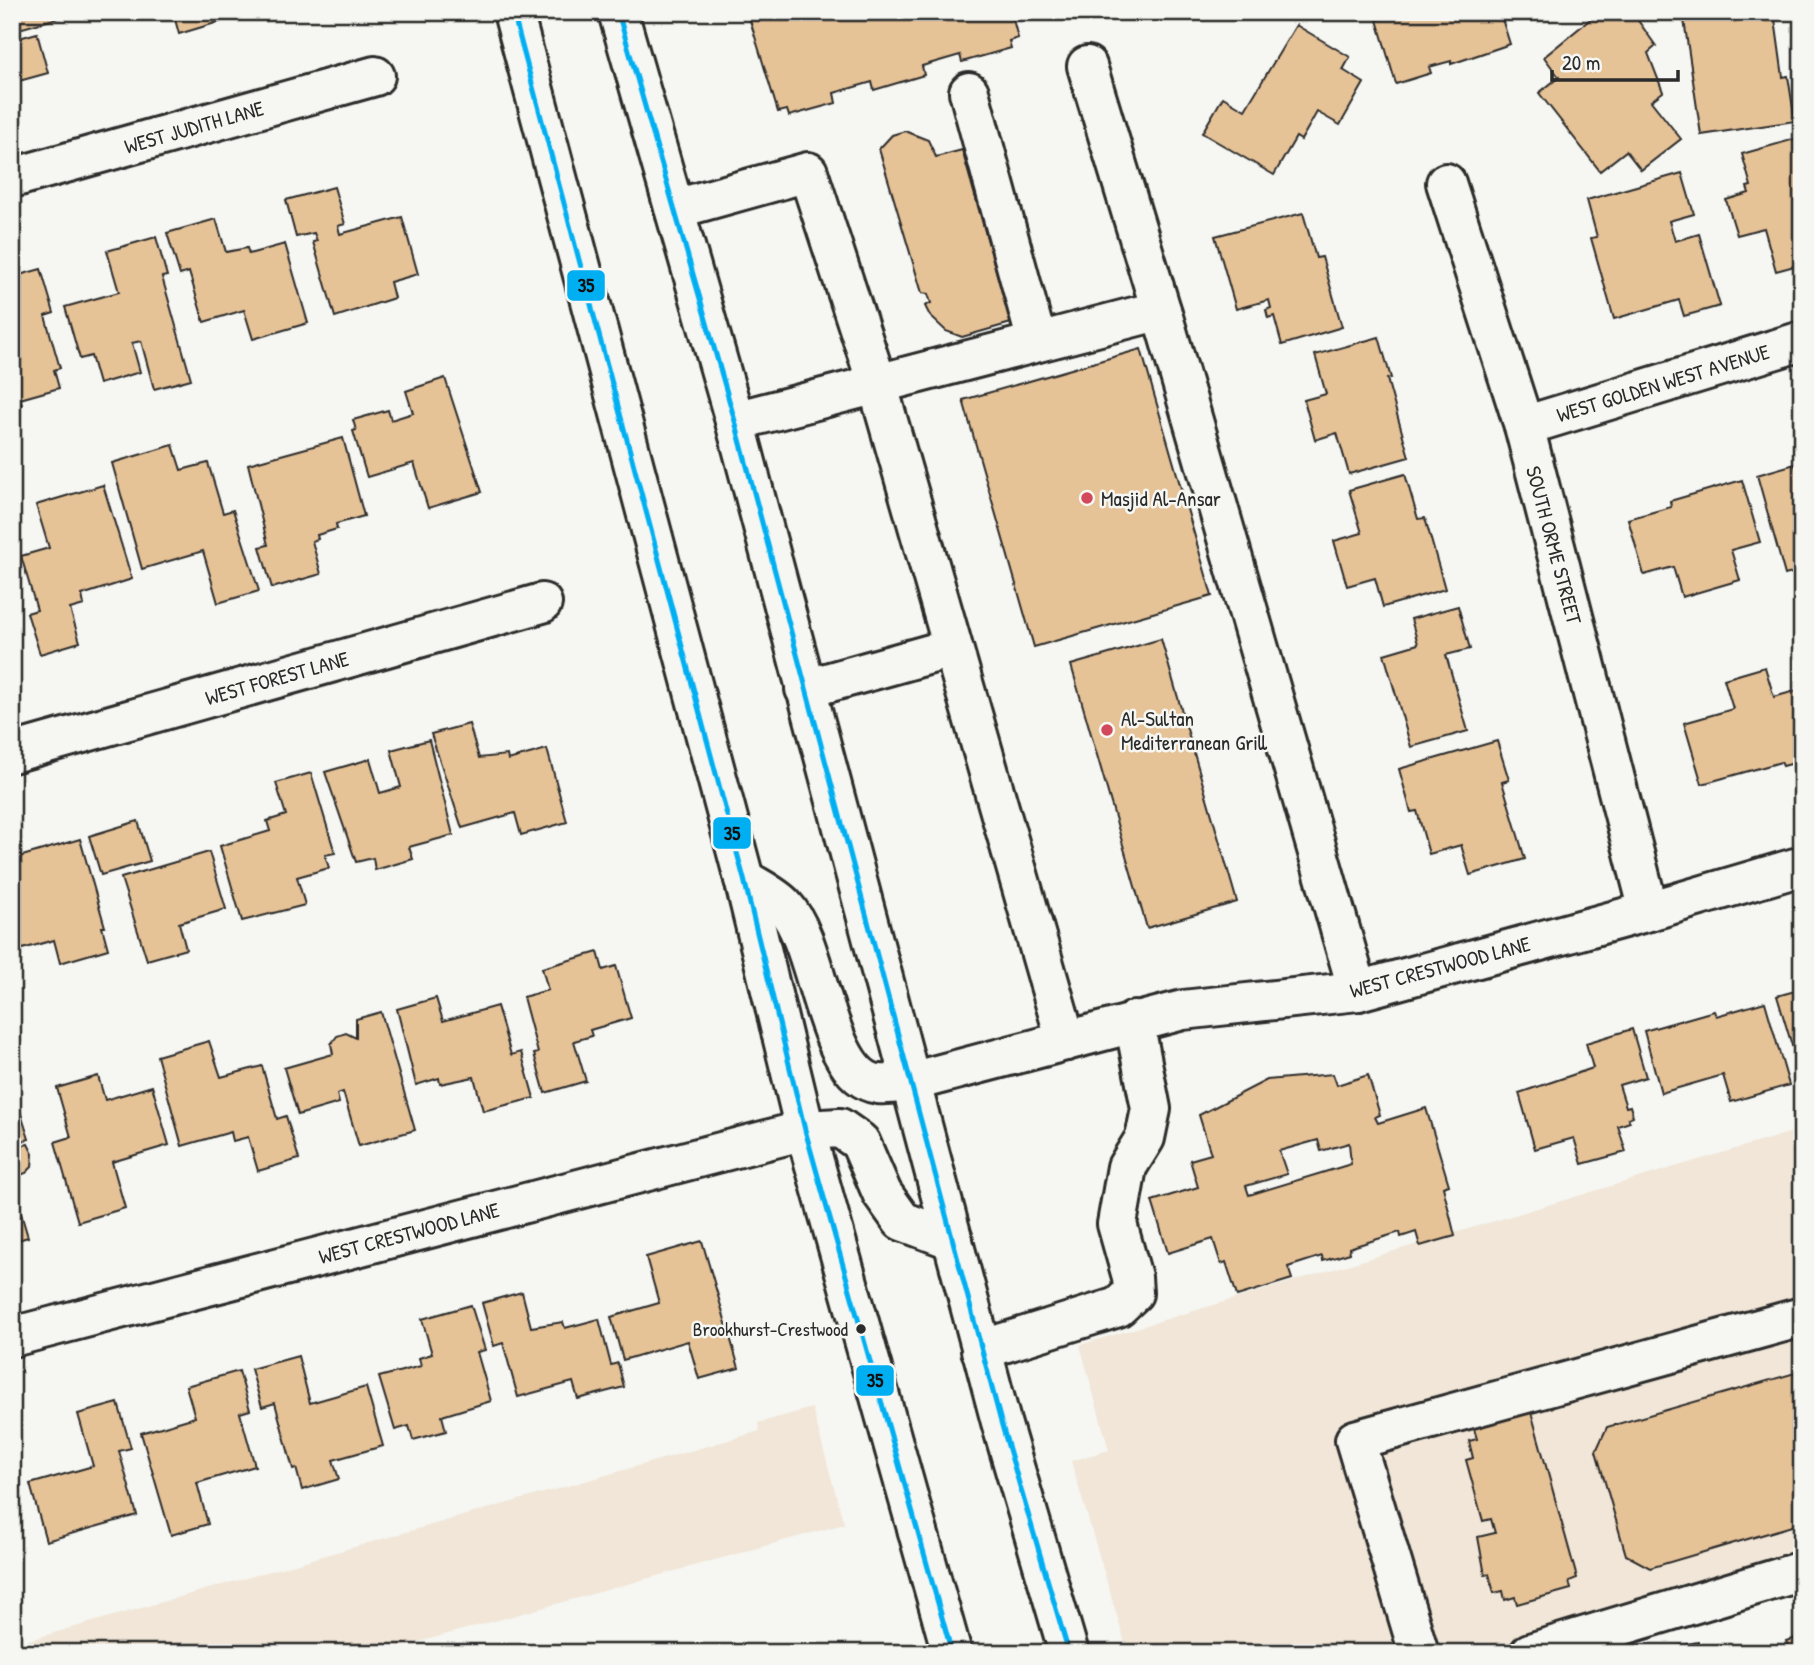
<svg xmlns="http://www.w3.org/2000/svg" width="1814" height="1665" viewBox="0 0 1814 1665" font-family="'Patrick Hand',sans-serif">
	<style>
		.built { fill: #f1e6d7 }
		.building { fill: #e6c297; stroke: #2b2b2b; stroke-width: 2; fill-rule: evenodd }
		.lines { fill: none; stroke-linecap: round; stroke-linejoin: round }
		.minor-casing { stroke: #2b2b2b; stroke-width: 44 }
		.major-casing { stroke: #2b2b2b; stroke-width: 44 }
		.minor { stroke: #f6f6f2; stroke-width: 38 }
		.major { stroke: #f6f6f2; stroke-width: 38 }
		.bus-1-casing { stroke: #f6f6f2; stroke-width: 10 }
		.bus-1 { stroke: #00aff2; stroke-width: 5 }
		.poi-dot { fill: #d1495b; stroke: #f6f6f2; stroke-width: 2.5 }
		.bus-dot { fill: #2b2b2b; stroke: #f6f6f2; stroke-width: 2.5 }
		.labels { text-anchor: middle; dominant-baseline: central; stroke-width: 5; stroke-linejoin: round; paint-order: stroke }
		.bus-label { font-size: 19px; fill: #2b2b2b; stroke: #f6f6f2; text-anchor: end }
		.street-label { font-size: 21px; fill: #2b2b2b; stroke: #f6f6f2 }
		.poi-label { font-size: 21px; fill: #2b2b2b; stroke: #f6f6f2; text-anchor: start }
		.line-badge { stroke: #f6f6f2; stroke-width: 2.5 }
		.pale-badge-label { font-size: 19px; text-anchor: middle; font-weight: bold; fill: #111 }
	</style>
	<rect width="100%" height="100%" fill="#f6f6f2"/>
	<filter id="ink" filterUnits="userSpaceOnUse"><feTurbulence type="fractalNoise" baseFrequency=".0143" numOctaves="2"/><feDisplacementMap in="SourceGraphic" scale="14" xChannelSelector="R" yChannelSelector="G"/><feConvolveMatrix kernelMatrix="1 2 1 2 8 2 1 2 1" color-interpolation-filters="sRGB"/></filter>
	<g filter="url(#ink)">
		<!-- built -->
		<g class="built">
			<path d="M1802,1129V1589L1587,1653H1128L1071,1461L1109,1450L1080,1345Z"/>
			<path d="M812,1408L844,1524L379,1653H12V1645L760,1431L758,1423Z"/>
		</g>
		<!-- building -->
		<g class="building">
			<path d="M12,12H79L12,31Z"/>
			<path d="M173,12H219L222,21L179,34Z"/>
			<path d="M765,12H833L834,15L845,12H1011L1018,38L1009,41L1011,48L962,62L960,55L922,66L924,75L874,90L872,82L834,93L836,103L789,116L787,110L778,112L749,17Z"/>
			<path d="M1406,12H1496L1503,22L1510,44L1451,64V61L1429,67L1431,73L1396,84L1377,20Z"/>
			<path d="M1599,12H1632L1656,46L1648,53L1663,92L1651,101L1681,139L1641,170L1626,151L1600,171L1539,93L1559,77L1544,57Z"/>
			<path d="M1774,12L1783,77L1788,76L1795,121L1701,135L1683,13Z"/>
			<path d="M1296,25L1350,57L1343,70L1364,83L1340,125L1317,112L1301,140L1296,137L1274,175L1202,133L1223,97L1245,110Z"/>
			<path d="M37,33L48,73L12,83V40Z"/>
			<path d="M905,131L928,140L936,157L962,150L1011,323L962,337L946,331L930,316L925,306L931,303L928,294L922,293L879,149L892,135Z"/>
			<path d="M1802,137V264L1776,271L1764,228L1737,235L1726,200L1749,193L1747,187L1751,186L1742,154Z"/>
			<path d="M1682,173L1694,214L1669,221L1675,241L1699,234L1720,306L1684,316L1679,300L1614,319L1591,238L1597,237L1587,200Z"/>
			<path d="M334,187L345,224L338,226L340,234L402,217L418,274L390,282L394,298L335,317L313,242L317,241L314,233L296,237L286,200Z"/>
			<path d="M1303,213L1316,258L1322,257L1342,327L1282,345L1274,316L1268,318L1266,310L1271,308L1269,300L1236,309L1215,236Z"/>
			<path d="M216,219L226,252L247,248L249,254L285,244L308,323L253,339L244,310L204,322L189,272L180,275L167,233Z"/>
			<path d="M156,237L167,276L162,277L191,379L154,389L141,341L132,343L140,372L99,384L91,356L80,359L65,307L119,292L107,251Z"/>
			<path d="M41,269L54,313L45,316L60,368L54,370L59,388L20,399L22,405L12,407V277Z"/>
			<path d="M1379,337L1391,378L1387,379L1409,457L1349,474L1337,433L1315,440L1304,400L1326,394L1315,355Z"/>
			<path d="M1141,349L1212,596L1034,647L963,400Z"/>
			<path d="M445,378L482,492L428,508L414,463L367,477L353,431L356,430L353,420L388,410L391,420L413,413L406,391Z"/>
			<path d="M343,438L364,516L336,524L337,529L317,535L318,539L312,541L321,574L272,588L260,547L268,545L248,464Z"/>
			<path d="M173,445L181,470L208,463L223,513L233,510L259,591L218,603L203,551L142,569L112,463Z"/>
			<path d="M1795,464L1796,468L1802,467V570L1785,575L1757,475Z"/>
			<path d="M1405,474L1418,519L1425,518L1445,589L1383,607L1375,578L1347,586L1334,541L1362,533L1349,490Z"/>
			<path d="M1742,480L1760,542L1731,550L1740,580L1682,597L1673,567L1644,575L1628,519L1671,507L1670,501Z"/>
			<path d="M103,485L132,579L82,595L84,605L70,609L80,642L40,654L27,613L37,610L21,556L49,548L36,505Z"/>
			<path d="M1458,606L1470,649L1446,655L1468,731L1411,747L1384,654L1418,644L1411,619Z"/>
			<path d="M1161,639L1237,902L1147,928L1071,665Z"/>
			<path d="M1765,667L1774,697L1802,689V761L1783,766L1781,762L1702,784L1684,723L1733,709L1724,679Z"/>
			<path d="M469,724L479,758L507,755L508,760L547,749L567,822L521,835L515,813L462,828L431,734Z"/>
			<path d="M429,740L453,835L409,847L413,859L375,870L373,858L356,862L325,772L370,759L380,793L401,787L391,750Z"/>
			<path d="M1497,741L1509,780L1502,782L1525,859L1470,875L1461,845L1429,854L1417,811L1411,812L1399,769Z"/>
			<path d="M311,773L335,853L325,855L329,868L297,877L305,905L242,921L220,846L270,831L267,821L286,815L276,783Z"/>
			<path d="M138,821L150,861L101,875L89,836Z"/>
			<path d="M80,839L105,927H102L108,949L60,963L54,940L12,952V859Z"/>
			<path d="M209,852L226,909L179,923L186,949L147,960L121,878Z"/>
			<path d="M598,952L603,970L616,966L631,1018L590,1030L592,1036L574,1041L586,1081L545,1093L534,1054L538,1053L523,997L548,990L542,968Z"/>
			<path d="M1802,989V1050L1794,1052L1777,996Z"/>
			<path d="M436,998L443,1021L497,1006L511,1055L521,1052L534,1098L483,1111L474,1077L440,1084L439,1078L416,1085L397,1009Z"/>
			<path d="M1765,1002L1789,1085L1731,1102L1723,1075L1661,1093L1644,1031L1714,1011L1716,1016Z"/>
			<path d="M381,1012L415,1130L359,1146L343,1092L337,1094L339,1103L298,1115L284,1068L333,1054L331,1044L337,1036L346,1033L356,1038V1019Z"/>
			<path d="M1632,1029L1646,1077L1619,1085L1626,1107L1630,1106L1633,1116L1628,1118L1630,1122L1618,1126L1626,1152L1582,1164L1574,1138L1535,1149L1519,1093L1593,1068L1586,1043Z"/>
			<path d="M209,1041L221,1077L262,1066L277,1119L286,1116L299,1159L258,1171L248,1137L233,1141L231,1132L182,1146L157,1056Z"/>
			<path d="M1333,1074L1337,1085L1368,1075L1380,1115L1375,1117L1378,1123L1426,1108L1449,1185L1443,1187L1455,1236L1420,1246L1416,1232L1401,1237L1400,1232L1349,1248L1350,1253L1323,1261L1322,1256L1288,1267L1292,1279L1237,1296L1226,1262L1221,1264L1213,1239L1168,1253L1152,1201L1198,1187L1190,1160L1211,1154L1199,1115L1267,1080ZM1318,1140L1321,1151L1349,1143L1351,1164L1249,1195L1246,1186L1287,1174L1279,1151Z"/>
			<path d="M98,1076L105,1100L152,1086L169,1145L112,1162L125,1208L78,1222L55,1142L71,1137L57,1088Z"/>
			<path d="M12,1086L29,1139L12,1144Z"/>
			<path d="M28,1144L33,1154L32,1167L26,1173L12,1178V1148Z"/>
			<path d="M12,1183L28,1237L12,1242Z"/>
			<path d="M702,1241L739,1368L699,1379L688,1341L623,1360L611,1317L659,1303L646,1257Z"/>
			<path d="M522,1292L531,1327L563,1322L565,1328L599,1319L611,1365L618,1363L624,1387L578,1399L573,1382L518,1397L503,1343L494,1346L482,1303Z"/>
			<path d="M471,1305L485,1350L477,1352L491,1401L442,1416L446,1431L413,1440L409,1426L395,1430L379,1377L421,1366L419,1358L432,1354L422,1319Z"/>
			<path d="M298,1356L310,1403L366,1387L383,1446L333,1460L339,1479L302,1490L296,1468L293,1469L275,1403L262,1407L251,1369Z"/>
			<path d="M239,1371L250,1410L240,1413L255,1466L197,1483L208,1524L171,1535L141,1433L195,1417L186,1386Z"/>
			<path d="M1802,1371V1523L1650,1568L1626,1555L1596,1451L1607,1427Z"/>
			<path d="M118,1403L131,1448L119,1451L137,1515L46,1541L30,1484L93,1466L78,1414Z"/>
			<path d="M1517,1406L1519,1415L1531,1412L1577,1578L1569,1581L1571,1589L1517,1604L1515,1597L1505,1600L1503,1591L1494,1593L1489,1574L1485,1575L1478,1537L1495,1533L1491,1519L1483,1521L1466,1460L1473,1458L1469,1441L1477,1439L1471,1419Z"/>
			<path d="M1802,1636V1653H1790L1786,1641Z"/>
			<path d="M1698,1642L1701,1653H1649L1654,1651Z"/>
		</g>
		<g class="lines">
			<!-- minor casing -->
			<g class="minor-casing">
				<g id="minor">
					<path d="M969,92L1037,342"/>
					<path d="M12,178L375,76"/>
					<path d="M1446,183L1524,426L1649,911"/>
					<path d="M675,209L808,172L877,383L1066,1041"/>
					<path d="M1161,310L1358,991"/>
					<path d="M735,421L1161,310L1087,66"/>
					<path d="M1524,426L1802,341"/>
					<path d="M805,689L952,648"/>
					<path d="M12,753L542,603"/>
					<path d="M910,1082L1183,1010L1358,991L1649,911L1802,866"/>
					<path d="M12,1337L805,1130"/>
					<path d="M981,1350L1118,1307L1133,1293L1132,1277L1117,1224L1127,1167L1145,1138L1151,1109L1134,1021"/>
					<path d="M1419,1653L1355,1440L1802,1317"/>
					<path d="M1530,1653L1802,1571"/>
				</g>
			</g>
			<!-- major casing -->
			<g class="major-casing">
				<g id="major">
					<path d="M513,12L744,879L805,1130L952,1653"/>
					<path d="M618,12L735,421L1001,1422L1069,1653"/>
					<path d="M744,879C756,887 774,895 784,906C820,943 824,1077 878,1084C888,1085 900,1083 910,1082"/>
					<path d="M805,1130L840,1128L860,1142L882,1193L902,1221L953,1240"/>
				</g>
			</g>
			<!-- minor -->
			<use href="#minor" class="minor"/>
			<!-- major -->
			<use href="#major" class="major"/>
			<!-- bus-1 casing -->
			<g class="bus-1-casing">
				<g id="bus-1">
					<path d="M513,12L744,879L805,1130L952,1653"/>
					<path d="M618,12L735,421L1001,1422L1069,1653"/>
				</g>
			</g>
			<!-- bus-1 -->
			<use href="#bus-1" class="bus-1"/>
		</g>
	</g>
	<!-- markers -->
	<g class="poi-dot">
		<circle cx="1087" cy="498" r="7"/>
		<circle cx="1107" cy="730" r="7"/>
	</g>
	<circle class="bus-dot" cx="861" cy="1329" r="6"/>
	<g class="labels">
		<!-- bus labels -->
		<g class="bus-label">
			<text x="848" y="1329">Brookhurst-Crestwood</text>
		</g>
		<!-- street labels -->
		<g class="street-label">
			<text transform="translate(194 127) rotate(-16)">WEST JUDITH LANE</text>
			<text transform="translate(1663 383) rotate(-17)">WEST GOLDEN WEST AVENUE</text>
			<text transform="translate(1554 545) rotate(75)">SOUTH ORME STREET</text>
			<text transform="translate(277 678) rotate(-16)">WEST FOREST LANE</text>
			<text transform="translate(1440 967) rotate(-15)">WEST CRESTWOOD LANE</text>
			<text transform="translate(409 1233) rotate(-15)">WEST CRESTWOOD LANE</text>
		</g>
		<!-- poi labels -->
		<g class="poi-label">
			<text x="1101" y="498">Masjid Al-Ansar</text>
			<text x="1121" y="718">Al-Sultan<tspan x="1121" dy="24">Mediterranean Grill</tspan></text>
		</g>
	</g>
	<g class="line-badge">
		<rect x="566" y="269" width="40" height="33" rx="7" fill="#00aff2"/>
		<rect x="712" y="816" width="40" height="34" rx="7" fill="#00aff2"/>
		<rect x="855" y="1364" width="40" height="33" rx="7" fill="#00aff2"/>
	</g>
	<g class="pale-badge-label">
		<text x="586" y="292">35</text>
		<text x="732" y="840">35</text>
		<text x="875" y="1387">35</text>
	</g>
	<!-- margin -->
	<rect width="1814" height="1665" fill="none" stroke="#f6f6f2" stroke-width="42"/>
	<rect x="21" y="21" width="1772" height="1623" fill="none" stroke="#2b2b2b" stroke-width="2.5" filter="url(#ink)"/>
	<!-- scale -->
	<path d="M1552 70v10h126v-10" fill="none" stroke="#2b2b2b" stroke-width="3.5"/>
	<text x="1562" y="70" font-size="21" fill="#2b2b2b" stroke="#f6f6f2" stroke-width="5" paint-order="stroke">20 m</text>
</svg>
